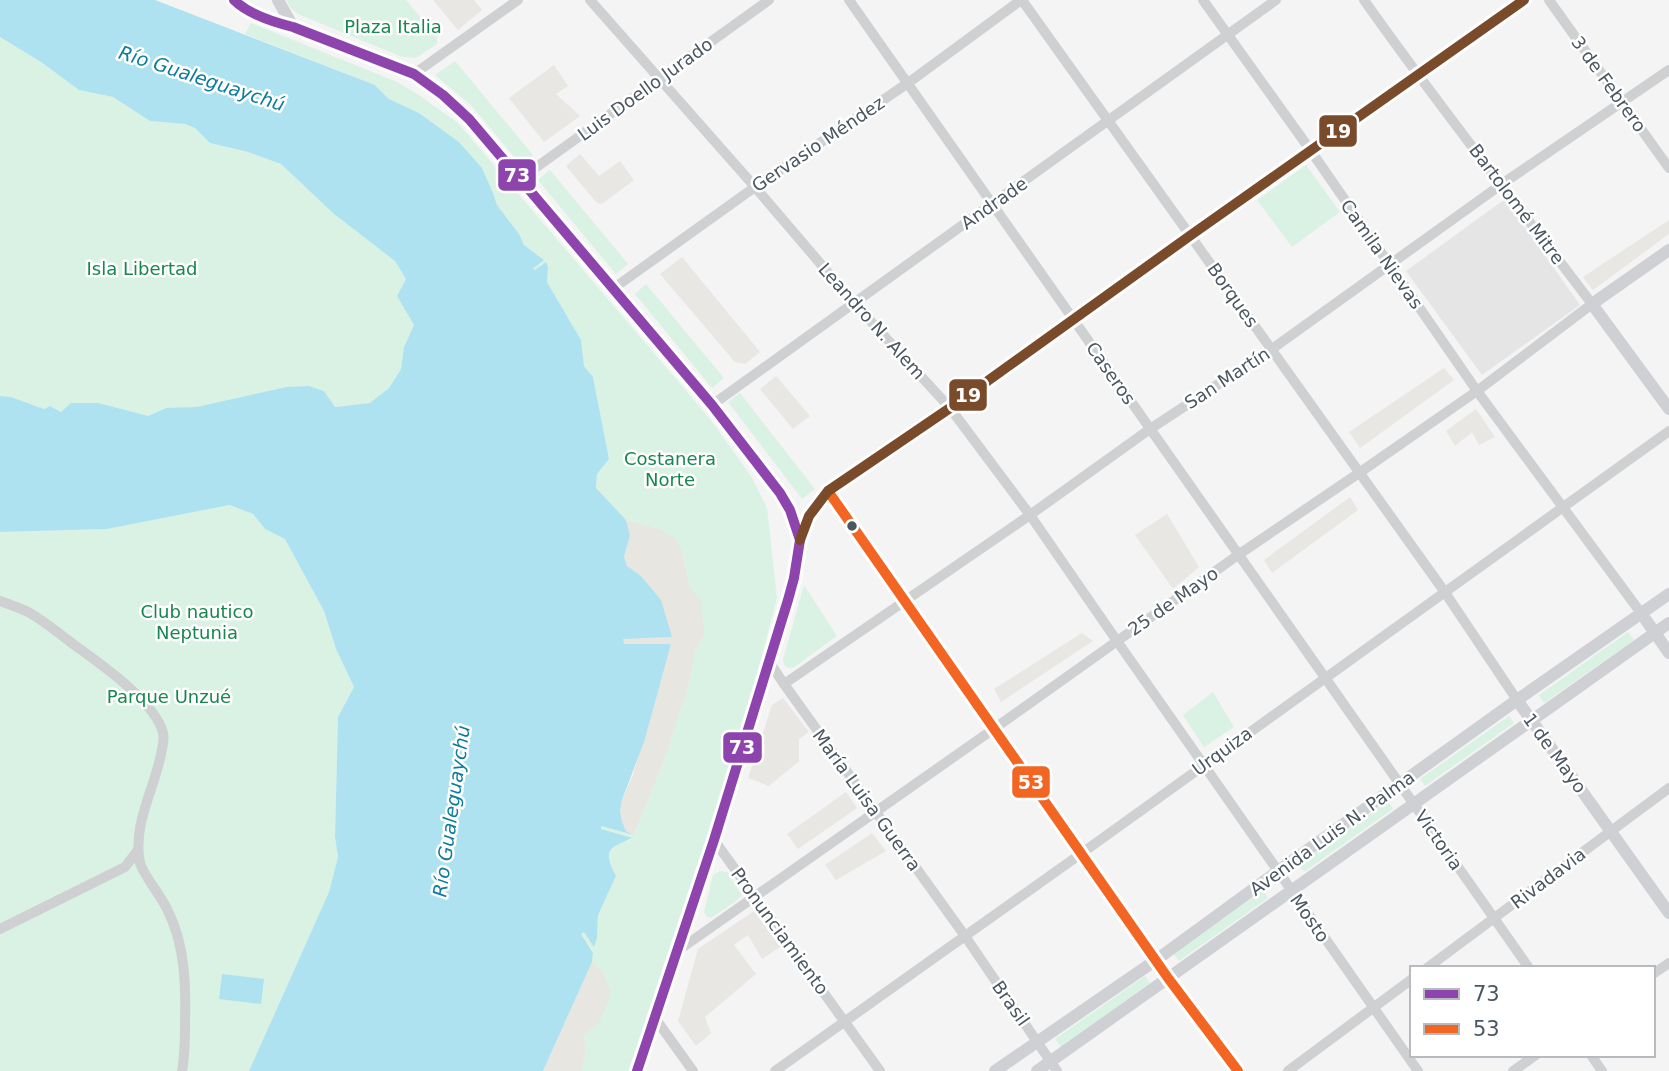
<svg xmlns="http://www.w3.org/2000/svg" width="1669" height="1071" viewBox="0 0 1669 1071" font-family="'DejaVu Sans',sans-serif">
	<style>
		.commercial { fill: #e8e7e3 }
		.education { fill: #e6e5e6 }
		.green { fill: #d9f2e3 }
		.sand { fill: #e7e6e1 }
		.water { fill: #aee2f0 }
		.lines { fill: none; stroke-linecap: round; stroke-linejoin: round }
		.street { stroke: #ced0d2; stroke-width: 10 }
		.secondary { stroke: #ced0d4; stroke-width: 12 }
		.bus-1-casing { stroke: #fff; stroke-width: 16 }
		.bus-2-casing { stroke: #fff; stroke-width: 16 }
		.bus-3-casing { stroke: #fff; stroke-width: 16 }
		.bus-1 { stroke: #8e44ad; stroke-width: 10 }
		.bus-2 { stroke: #f26522; stroke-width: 10 }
		.bus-3 { stroke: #7a4b2a; stroke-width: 10 }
		.bus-dot { fill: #4a5661; stroke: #fff; stroke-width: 2.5 }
		.labels { text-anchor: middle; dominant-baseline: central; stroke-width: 5; stroke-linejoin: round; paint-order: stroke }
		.park-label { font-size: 18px; fill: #17864f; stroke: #fff }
		.street-label { font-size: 18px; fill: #4a5661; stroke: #fff }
		.water-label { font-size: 19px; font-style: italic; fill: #0c7c9b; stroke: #fff }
		.line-badge { stroke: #fff; stroke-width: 2.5 }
		.badge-label { font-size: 19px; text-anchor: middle; font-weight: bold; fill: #fff }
	</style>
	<rect width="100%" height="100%" fill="#f4f4f4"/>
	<!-- commercial -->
	<g class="commercial">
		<path d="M433,0H474L482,10L458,30Z"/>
		<path d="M554,65L568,86L556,94L580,116L544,142L509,98Z"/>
		<path d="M580,154L599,176L620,161L634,180L602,204L597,203L566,166Z"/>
		<path d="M1669,220V234L1593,290L1583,277Z"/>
		<path d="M682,257L760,352L745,364L735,362L660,274Z"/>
		<path d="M1444,368L1454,380L1360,448L1349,432Z"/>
		<path d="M776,376L810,416L793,429L760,389Z"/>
		<path d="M1476,409L1495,437L1479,445L1472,432L1455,446L1446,431Z"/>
		<path d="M1350,497L1358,510L1272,573L1264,560Z"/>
		<path d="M1167,514L1199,567L1173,589L1135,535Z"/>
		<path d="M1082,633L1093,641L1001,702L994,689Z"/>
		<path d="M783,698L809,732L799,739V761L769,786L748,778L772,705Z"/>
		<path d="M846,792L857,808L798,849L787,834Z"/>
		<path d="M872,833L886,851L836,880L825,865Z"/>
		<path d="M754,911L780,947L762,959L748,935L734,945L756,974L705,1017L711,1033L696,1046L678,1021L698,949Z"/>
	</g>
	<!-- education -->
	<path class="education" d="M1505,199L1580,305L1482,375L1406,271Z"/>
	<!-- green -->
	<g class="green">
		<path d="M286,0H406L437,37V44L416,58L402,57L298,14L291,8Z"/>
		<path d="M251,23L395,81L416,93L458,123L710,419L751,476L767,508L777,598L742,732L629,1071H581L586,1052L584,1035L599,1023L601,969L592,962L593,952L581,934L584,932L594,946L597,938L598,915L616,876C603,850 608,849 632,839L600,829L601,826L634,835L665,758L688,687L696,649L704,635L690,588L682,550L656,528L626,520L596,488L597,474L609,459L593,377L584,366L581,340L547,282L548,267L545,263L535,271L533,269L544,260L524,245L519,234L497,205L493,193L482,168L459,142L419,113L389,99L375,85L245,34Z"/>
		<path d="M0,37L41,62L79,90L113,97L150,121L185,124L195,128L210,143L248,152L281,164L334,214L395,261L406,279L397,296L414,325L404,347L401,369L389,388L371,403L335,407L324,391L309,386L286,387L197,408H166L148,416L61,412L50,406L44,409L11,397L0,396Z"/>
		<path d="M455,61L533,155L521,165L471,105L435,75Z"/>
		<path d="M1306,165L1340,212L1292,247L1257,200Z"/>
		<path d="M550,170L628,264L616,274L538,180Z"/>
		<path d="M646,284L724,378L712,388L635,294Z"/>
		<path d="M740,393L815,489L802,499L728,402Z"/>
		<path d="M231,505L253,514L265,529L285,538L324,611L336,649L354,687L338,717L335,837L338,857L329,892L249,1071H0V532L107,529Z"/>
		<path d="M804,585L837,636L793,668H788L784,665L783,660Z"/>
		<path d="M1628,632L1634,640L1544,703L1539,695Z"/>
		<path d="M1213,692L1234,727L1204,747L1183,715Z"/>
		<path d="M1509,716L1514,723L1425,786L1420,779Z"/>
		<path d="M1388,801L1393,809L1304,872L1298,864Z"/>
		<path d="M720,871L727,872L742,895L739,899L711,918L706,916L704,912L713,875Z"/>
		<path d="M1263,890L1268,898L1179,961L1173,953Z"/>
		<path d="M1145,976L1150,983L1061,1047L1055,1039Z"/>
	</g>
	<!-- sand -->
	<g class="sand">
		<path d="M626,520L656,528L673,537L682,550L690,588L701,600L704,635L696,649L688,687L665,758L634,835L626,831L622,822L620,811L622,800L633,775L671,644H623V638L672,637L641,576L627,566L624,557L630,535Z"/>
		<path d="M592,962L601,969L611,993L599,1023L584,1035L586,1052L581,1071H543Z"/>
	</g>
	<!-- water -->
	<g class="water">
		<path d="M0,0H155L375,85L389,99L419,113L459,142L482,168L493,193L497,205L519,234L524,245L544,260L533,269L535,270L546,262L548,267L547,282L581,340L584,366L593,377L609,459L597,474L596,488L626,520L630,535L624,557L627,566L641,576L661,600L672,637L623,639L624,644H671L644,742L622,800L620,811L622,822L626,831L634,835L601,826V829L632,838C609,849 602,849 616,876L598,915L597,938L594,947L584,932L581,934L593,953L592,962L543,1071H249L329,892L338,857L335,837L338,717L354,687L336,649L324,611L285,539L265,529L253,514L230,505L107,529L0,532V396L11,397L44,409L50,406L61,412L71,403H98L148,416L166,408L197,407L286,387L309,386L324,391L335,407L370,403L389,388L401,369L404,347L414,325L397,296L406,279L395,261L334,214L281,164L248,152L210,143L195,128L185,124L150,121L113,97L79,90L41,62L0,37Z"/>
		<path d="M222,974L264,979L261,1004L219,999Z"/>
	</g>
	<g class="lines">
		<!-- street -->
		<g class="street">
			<path d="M590,0L755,187L854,303L950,408L1030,515L1117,641L1418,1071"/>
			<path d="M849,0L1529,968"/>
			<path d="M1022,0L1444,591L1517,700"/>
			<path d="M1203,0L1311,151L1477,391L1641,613"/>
			<path d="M1549,0L1669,168"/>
			<path d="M414,74L518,0"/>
			<path d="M520,179L769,0"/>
			<path d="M614,288L755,187L908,83L1021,0"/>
			<path d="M712,405L1276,0"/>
			<path d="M828,491L1168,978L1238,1071"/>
			<path d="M800,540L809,516L828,491L950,408L1191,235L1524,0"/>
			<path d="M0,601C10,605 21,608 30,613C45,622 59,633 73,644C98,662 156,702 163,733C164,737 163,745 162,749C156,787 132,823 140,863C143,874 161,896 167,909C185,944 186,984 185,1023C185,1039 185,1055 182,1071"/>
			<path d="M770,663L784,684L965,936L1057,1071"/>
			<path d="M784,684L1030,515L1150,429L1272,349L1502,184L1669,70"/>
			<path d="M714,840L880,1071"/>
			<path d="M0,929L125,867L138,850"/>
			<path d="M676,952L995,728L1238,555L1359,473L1477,391L1592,304C1516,203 1437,104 1364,0"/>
			<path d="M1427,968L1669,788"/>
			<path d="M1653,974L1669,963"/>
			<path d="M655,1018L693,1071"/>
			<path d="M1591,1055L1602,1071"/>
			<path d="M775,1071L1082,853L1669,431"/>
			<path d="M1288,1071L1412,979"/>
			<path d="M1513,1071L1536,1055"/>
		</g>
		<!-- secondary -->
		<g class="secondary">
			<path d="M234,0C248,14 273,22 293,27L414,74L443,95L469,119L712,405L780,493L790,510L800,540L794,578L788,600L714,840L637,1071"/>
			<path d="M278,0L293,27"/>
			<path d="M1669,250L1592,304L1669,409"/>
			<path d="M1641,613L1669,653"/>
			<path d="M1517,700L1669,913"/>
			<path d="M995,1071L1156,960L1278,871L1517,700L1669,594"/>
			<path d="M1037,1071L1669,623"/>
		</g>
		<!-- bus-1 casing -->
		<g class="bus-1-casing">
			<path id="bus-1" d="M234,0C248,14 273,22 293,27L414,74L443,95L469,119L712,405L780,493L790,510L800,540L794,578L788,600L714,840L637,1071"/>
		</g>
		<!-- bus-2 casing -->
		<g class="bus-2-casing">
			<path id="bus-2" d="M828,491L1168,978L1238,1071"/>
		</g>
		<!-- bus-3 casing -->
		<g class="bus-3-casing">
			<path id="bus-3" d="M800,540L809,516L828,491L950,408L1191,235L1524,0"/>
		</g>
		<!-- bus-1 -->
		<use href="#bus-1" class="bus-1"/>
		<!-- bus-2 -->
		<use href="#bus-2" class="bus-2"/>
		<!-- bus-3 -->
		<use href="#bus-3" class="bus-3"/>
	</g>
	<!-- markers -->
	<circle class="bus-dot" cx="852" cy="526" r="6"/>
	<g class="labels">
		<!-- park labels -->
		<g class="park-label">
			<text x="393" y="26">Plaza Italia</text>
			<text x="142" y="268">Isla Libertad</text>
			<text x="670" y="458">Costanera<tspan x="670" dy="21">Norte</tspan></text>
			<text x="197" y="611">Club nautico<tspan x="197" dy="21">Neptunia</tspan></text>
			<text x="169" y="696">Parque Unzué</text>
		</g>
		<!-- street labels -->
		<g class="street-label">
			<text transform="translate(1609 84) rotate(54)">3 de Febrero</text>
			<text transform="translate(645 89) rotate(-36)">Luis Doello Jurado</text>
			<text transform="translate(818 144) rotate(-34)">Gervasio Méndez</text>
			<text transform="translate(994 203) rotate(-35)">Andrade</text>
			<text transform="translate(1517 204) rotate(53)">Bartolomé Mitre</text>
			<text transform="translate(1382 254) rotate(55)">Camila Nievas</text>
			<text transform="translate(1233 295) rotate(55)">Borques</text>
			<text transform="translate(872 321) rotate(48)">Leandro N. Alem</text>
			<text transform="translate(1111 373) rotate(55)">Caseros</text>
			<text transform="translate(1227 378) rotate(-33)">San Martín</text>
			<text transform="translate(1173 601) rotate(-35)">25 de Mayo</text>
			<text transform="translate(1222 751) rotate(-36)">Urquiza</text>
			<text transform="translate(1555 753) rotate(54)">1 de Mayo</text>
			<text transform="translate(867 800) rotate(54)">María Luisa Guerra</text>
			<text transform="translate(1332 833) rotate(-36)">Avenida Luis N. Palma</text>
			<text transform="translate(1439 840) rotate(55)">Victoria</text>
			<text transform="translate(1548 878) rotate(-37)">Rivadavia</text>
			<text transform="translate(1310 918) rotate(55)">Mosto</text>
			<text transform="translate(780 931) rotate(54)">Pronunciamiento</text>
			<text transform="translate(1011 1003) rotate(55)">Brasil</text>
		</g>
		<!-- water labels -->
		<g class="water-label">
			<text transform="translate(202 78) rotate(18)">Río Gualeguaychú</text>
			<text transform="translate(451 811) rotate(-82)">Río Gualeguaychú</text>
		</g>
	</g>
	<g class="line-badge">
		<rect x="1318" y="114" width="40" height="34" rx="7" fill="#7a4b2a"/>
		<rect x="497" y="158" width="40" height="34" rx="7" fill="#8e44ad"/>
		<rect x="948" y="378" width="40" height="34" rx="7" fill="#7a4b2a"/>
		<rect x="722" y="731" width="41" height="33" rx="7" fill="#8e44ad"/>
		<rect x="1011" y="765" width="40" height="34" rx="7" fill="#f26522"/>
	</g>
	<g class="badge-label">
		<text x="1338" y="138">19</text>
		<text x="517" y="182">73</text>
		<text x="968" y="402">19</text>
		<text x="742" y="754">73</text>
		<text x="1031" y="789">53</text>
	</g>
	<!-- legend -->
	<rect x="1410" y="966" width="245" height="91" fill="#ffffff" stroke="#b7bbc0" stroke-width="2"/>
	<rect x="1424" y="989" width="35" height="10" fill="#8e44ad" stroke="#b7bbc0" stroke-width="2"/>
	<text x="1473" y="1001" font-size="21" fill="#4a5661">73</text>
	<rect x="1424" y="1024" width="35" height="10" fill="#f26522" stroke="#b7bbc0" stroke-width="2"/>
	<text x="1473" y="1036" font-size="21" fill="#4a5661">53</text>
</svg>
